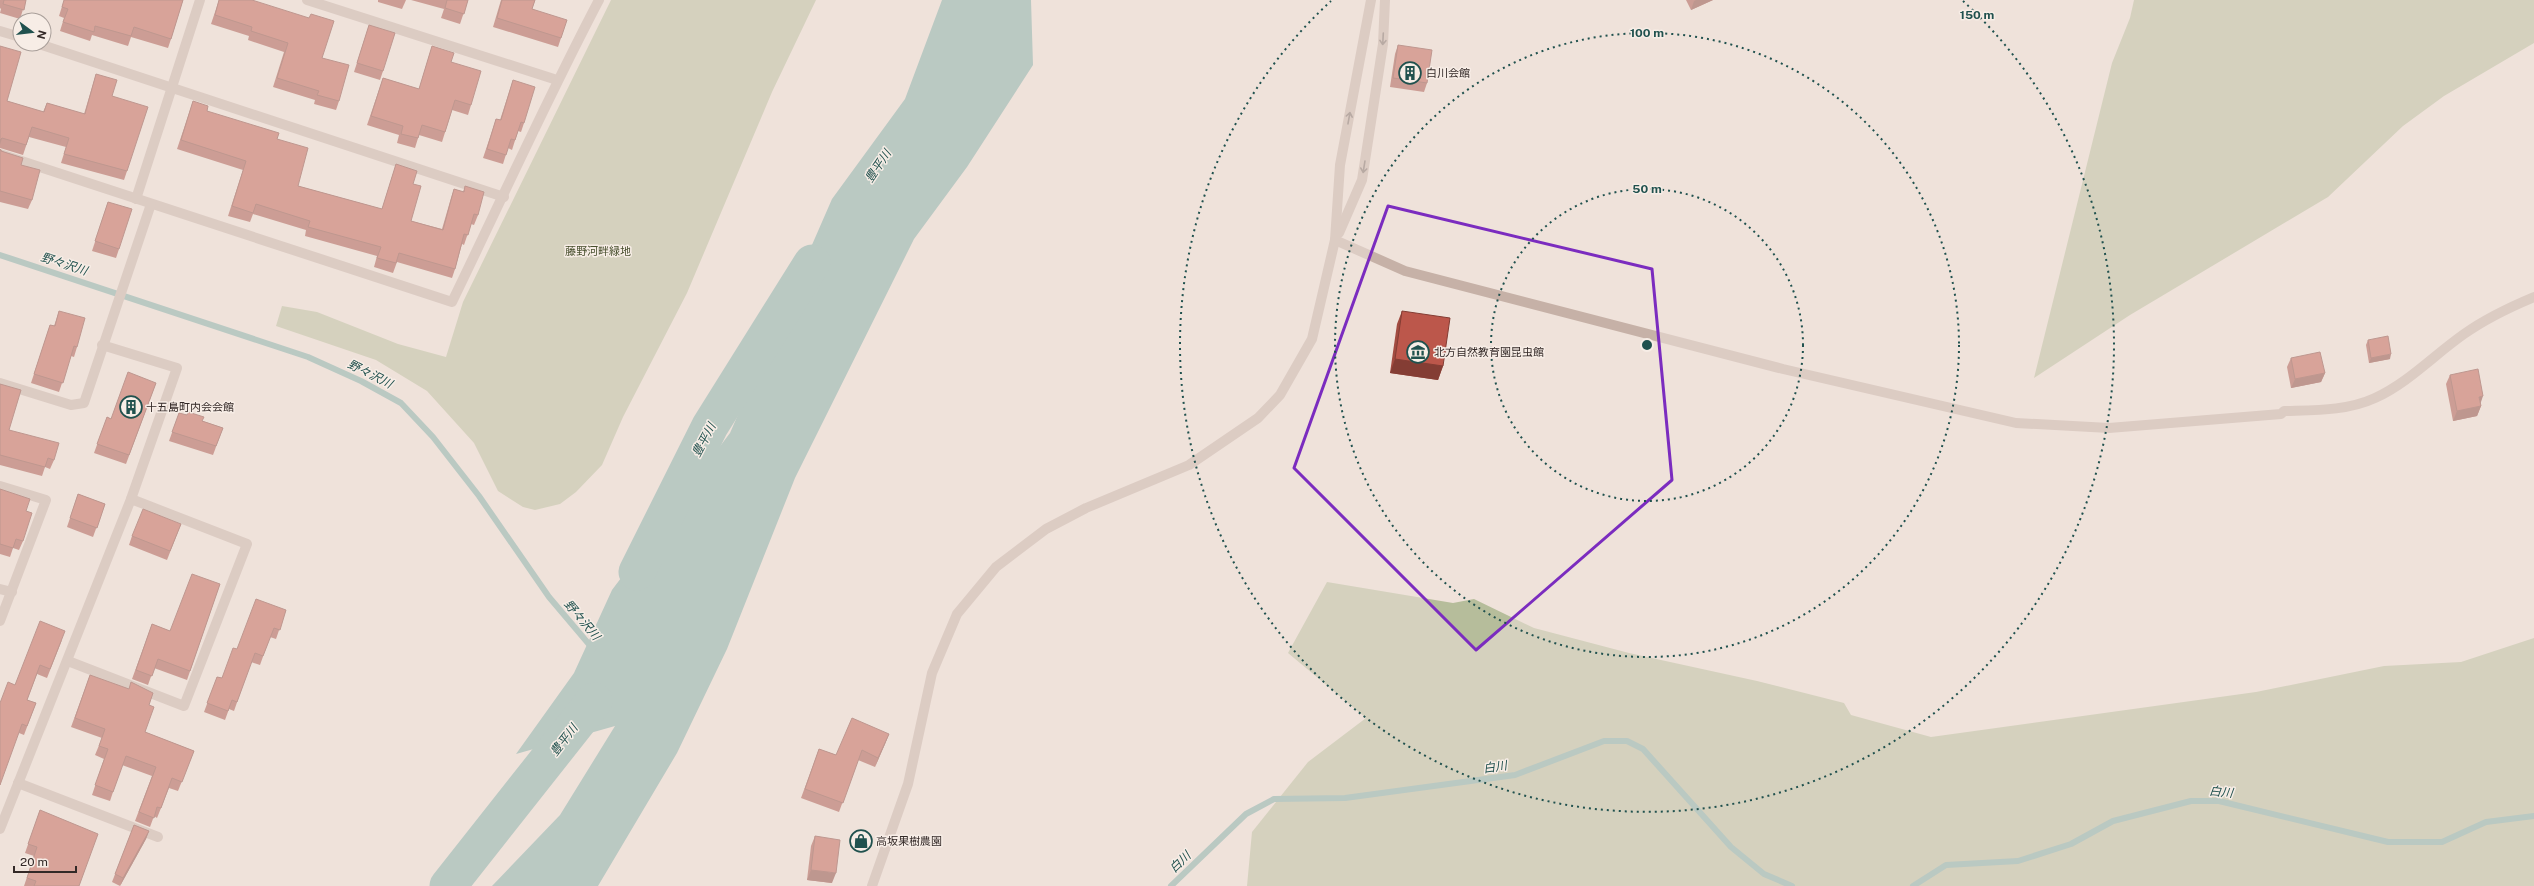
<svg xmlns="http://www.w3.org/2000/svg" width="2534" height="886" viewBox="0 0 2534 886" font-family="'Public Sans','Noto Sans JP',sans-serif">
	<style>
		.green { fill: #b6bd9b }
		.water { fill: #7baaa5 }
		.lines { fill: none; stroke-linecap: round; stroke-linejoin: round }
		.stream { stroke: #7baaa5; stroke-width: 6 }
		.river { stroke: #7baaa5; stroke-width: 37 }
		.minor { stroke: #c6b1a7; stroke-width: 10 }
		.wall { fill: #a24b40 }
		.shaded-wall { fill: #843d34 }
		.building { fill: #bc574b; stroke: #843d34 }
		.oneway { stroke: #756661 }
		.marked { fill: none; stroke: #7b2cbf; stroke-width: 3; stroke-linejoin: round }
		.ring { fill: none; stroke: #20514e; stroke-width: 2; stroke-dasharray: 2 4 }
		.labels { text-anchor: middle; dominant-baseline: central; stroke-width: 3; stroke-linejoin: round; paint-order: stroke }
		.poi-label { font-size: 11px; fill: #332927; stroke: #f7ede6; text-anchor: start }
		.park-label { font-size: 11px; fill: #474f2d; stroke: #f7ede6 }
		.water-label { font-size: 12px; font-style: italic; fill: #20514e; stroke: #f7ede6 }
		.centre { fill: #20514e; stroke: #f7ede6; stroke-width: 2 }
		.ring-label { font-size: 12px; text-anchor: middle; font-weight: bold; fill: #20514e; stroke: #f7ede6; stroke-width: 3; stroke-linejoin: round; paint-order: stroke }
	</style>
	<rect width="100%" height="100%" fill="#efe2da"/>
	<!-- green -->
	<g class="green">
		<path d="M611,0H816L772,92L687,293L623,417L602,465L576,492L560,504L535,510L523,507L498,491L474,443L427,391L376,360L276,326L282,306L317,312L398,344L446,357L463,302Z"/>
		<path d="M2134,0H2534V43L2444,96L2403,126L2328,197L2130,315L2034,378L2112,63L2130,18Z"/>
		<path d="M1327,582L1453,603L1474,599L1534,628L1629,653L1757,681L1844,703L1851,715L1931,737L2256,692L2384,666L2461,662L2534,638V886H1247L1252,832L1308,762L1366,718L1288,653Z"/>
	</g>
	<!-- water -->
	<path class="water" d="M942,0H1031L1033,65L967,167L914,239L795,478L727,649L677,753L598,886H492L560,815L615,726L516,754L574,673L612,590L730,433L832,199L905,99Z"/>
	<g class="lines">
		<!-- stream -->
		<g class="stream">
			<path d="M0,255L308,357L361,381L401,403L433,437L479,496L549,597L593,649"/>
			<path d="M1171,886L1246,814L1274,799L1345,798L1515,775L1604,741H1627L1643,749L1731,847L1764,874L1792,886"/>
			<path d="M1913,886L1946,865L2018,861L2071,844L2113,821L2191,801H2219L2388,842H2442L2486,822L2534,816"/>
		</g>
		<!-- river -->
		<g class="river">
			<path d="M637,572L710,426L812,263"/>
			<path d="M448,886L594,701"/>
		</g>
		<!-- minor -->
		<g class="minor">
			<path d="M307,0L557,80"/>
			<path d="M0,31L20,37"/>
			<path d="M39,44L504,197"/>
			<path d="M0,154L452,302C501,201 547,99 599,0"/>
			<path d="M136,199L200,0"/>
			<path d="M1339,233L1362,180L1383,44L1385,0"/>
			<path d="M1335,240L1405,271L1783,369L2016,423L2109,428L2281,414L2284,411C2314,410 2347,411 2375,398C2408,383 2434,355 2464,334C2485,319 2510,307 2534,297"/>
			<path d="M0,383L71,405L84,403L151,204"/>
			<path d="M0,486L46,500L0,621"/>
			<path d="M0,589L12,592"/>
			<path d="M68,661L184,706L247,544L131,499"/>
			<path d="M18,783L158,837"/>
			<path d="M0,829L131,499L177,368L102,345"/>
			<path d="M872,886L908,784L932,673L957,614L996,567L1046,529L1086,508L1189,465L1258,418L1280,395L1312,339L1335,240L1340,165L1371,0"/>
		</g>
	</g>
	<!-- wall -->
	<g class="wall">
		<path d="M0,0H26L20,19L0,13L1,9L0,8Z"/>
		<path d="M64,0H183L171,39L168,48L131,37L128,46L92,35L90,41L60,31L64,18L59,16Z"/>
		<path d="M219,0H252L322,58L339,101L336,110L314,104L315,100L273,87L284,52L248,40L249,36L211,24Z"/>
		<path d="M378,0H406L402,9L378,2Z"/>
		<path d="M411,0H468L460,24L441,18L444,9Z"/>
		<path d="M501,0H535L532,9L561,38L558,47L493,27Z"/>
		<path d="M1686,0H1713L1691,10Z"/>
		<path d="M369,25L383,71L380,80L354,72Z"/>
		<path d="M1398,45L1427,83L1424,92L1390,87L1395,54Z"/>
		<path d="M0,46L7,101L43,112L47,103L84,114L96,74L112,96L127,171L124,180L61,163L66,147L29,137L23,155L0,148Z"/>
		<path d="M432,46L451,62L471,105L468,115L452,110L442,142L419,135L415,148L397,143L399,135L367,125L383,78L419,89Z"/>
		<path d="M513,80L524,123L521,132L518,131L512,150L508,148L503,164L483,158L496,119L500,120Z"/>
		<path d="M193,101L207,111L277,139L298,186L382,209L396,164L413,184L411,221L442,229L451,198L454,189L463,192L465,186L478,215L474,225L471,224L464,245L462,244L455,269L452,278L397,262L393,273L374,267L377,256L305,236L306,230L253,214L250,222L228,216L243,170L177,149Z"/>
		<path d="M0,149L21,165L32,200L28,209L0,202Z"/>
		<path d="M108,202L119,249L116,258L92,251Z"/>
		<path d="M59,311L77,347L74,357L71,356L59,392L31,383L50,325L54,326Z"/>
		<path d="M1402,311L1443,366L1438,380L1390,373L1397,324Z"/>
		<path d="M2368,340L2390,359L2369,363L2366,345Z"/>
		<path d="M2291,358L2325,373L2321,382L2291,388L2287,367Z"/>
		<path d="M2450,375L2481,406L2477,416L2453,421L2446,384Z"/>
		<path d="M156,383L126,464L94,453L107,417L111,419Z"/>
		<path d="M0,384L9,430L54,460L50,469L45,467L42,476L0,465Z"/>
		<path d="M179,413L223,428L213,455L169,441Z"/>
		<path d="M0,489L26,511L23,541L19,550L13,548L10,557L0,554Z"/>
		<path d="M78,494L105,504L93,537L67,527Z"/>
		<path d="M181,524L167,560L129,545L132,536Z"/>
		<path d="M220,584L187,680L154,668L148,685L132,679L152,624L170,631Z"/>
		<path d="M286,610L276,639L270,637L260,665L251,662L234,711L229,709L225,720L204,712L217,677L222,678L237,649Z"/>
		<path d="M62,640L47,678L37,674L27,700L36,703L24,735L19,733L15,685Z"/>
		<path d="M90,675L149,705L145,732L194,751L178,791L169,788L157,818L154,816L150,827L135,821L152,776L122,765L110,801L92,795L104,759L95,755L102,738L71,727Z"/>
		<path d="M889,734L885,744L875,767L858,760L839,812L801,798L819,749L836,755Z"/>
		<path d="M40,810L79,886H24L34,856L25,853Z"/>
		<path d="M134,825L149,831L146,839L120,886L112,882Z"/>
		<path d="M815,836L832,883L807,880L811,846Z"/>
	</g>
	<!-- shaded-wall -->
	<g class="shaded-wall">
		<path d="M1696,0H1713L1691,10L1694,1Z"/>
		<path d="M2,138L0,145V140Z"/>
		<path d="M2391,354L2390,359L2369,363L2371,358Z"/>
		<path d="M1395,359L1443,366L1438,380L1390,373Z"/>
		<path d="M2325,373L2321,382L2291,388L2295,379Z"/>
		<path d="M2483,396L2480,405L2479,397Z"/>
		<path d="M2481,406L2477,416L2453,421L2457,411Z"/>
		<path d="M889,734L885,744L875,767L878,758Z"/>
		<path d="M149,831L146,839L120,886L123,878Z"/>
		<path d="M811,870L836,873L832,883L807,880Z"/>
	</g>
	<!-- building -->
	<g class="building">
		<path d="M4,0H26L24,10L3,4Z"/>
		<path d="M64,0H183L171,39L134,27L131,36L95,26L94,32L63,22L68,9L62,7Z"/>
		<path d="M219,0H252L309,18L311,14L334,21L322,58L349,65L339,101L317,95L319,91L277,78L288,43L251,31L252,27L215,15Z"/>
		<path d="M447,0H468L464,14L445,8Z"/>
		<path d="M502,0H535L532,9L567,20L561,38L497,18Z"/>
		<path d="M369,25L395,33L383,71L357,63Z"/>
		<path d="M1398,45L1432,50L1427,83L1393,78Z"/>
		<path d="M0,46L21,52L7,101L44,112L47,103L85,114L96,74L117,80L112,96L148,107L127,171L64,154L69,138L32,127L26,145L2,138L0,140Z"/>
		<path d="M432,46L454,53L451,62L481,71L471,105L455,100L445,132L422,125L418,138L401,134L403,126L371,116L383,78L419,89Z"/>
		<path d="M513,80L535,87L524,123L521,122L515,140L511,139L506,155L487,149L496,119L501,120Z"/>
		<path d="M193,101L208,106L207,111L279,133L277,139L308,148L298,186L382,209L396,164L417,171L413,184L421,186L411,221L443,230L454,189L464,192L465,186L484,192L478,215L474,214L468,235L464,234L455,269L399,253L396,263L377,258L381,247L308,227L310,221L256,204L253,213L232,206L246,161L181,140Z"/>
		<path d="M0,149L1,151L23,158L21,165L40,170L32,200L0,191Z"/>
		<path d="M108,202L132,209L119,249L95,241Z"/>
		<path d="M59,311L85,318L77,347L74,346L63,383L34,374L50,325L55,326Z"/>
		<path d="M1402,311L1450,318L1443,366L1395,359Z"/>
		<path d="M2388,336L2391,354L2371,358L2368,340Z"/>
		<path d="M2320,352L2325,373L2295,379L2291,358Z"/>
		<path d="M2478,369L2483,396L2479,397L2481,406L2457,411L2450,375Z"/>
		<path d="M128,372L156,383L129,455L97,444L107,417L111,419Z"/>
		<path d="M0,384L21,390L9,430L59,443L54,460L48,458L45,467L0,455Z"/>
		<path d="M188,412L204,417L202,421L223,428L216,446L172,432L179,413L187,415Z"/>
		<path d="M0,489L30,499L26,511L32,513L23,541L16,539L13,548L0,544Z"/>
		<path d="M78,494L105,504L97,528L70,518Z"/>
		<path d="M143,509L181,524L170,551L132,536Z"/>
		<path d="M192,574L220,584L190,671L158,659L152,676L136,670L152,624L170,631Z"/>
		<path d="M256,599L286,610L280,630L274,628L263,656L255,653L237,702L232,700L228,711L207,703L217,677L222,678L233,648L237,649Z"/>
		<path d="M40,621L65,631L50,669L40,665L27,700L36,703L27,726L22,724L0,785V703L8,682L15,685Z"/>
		<path d="M90,675L129,689L131,682L153,693L149,705L154,707L145,732L194,751L182,782L172,778L161,808L157,807L154,818L139,812L156,767L126,756L113,792L95,785L108,749L99,746L105,729L75,718Z"/>
		<path d="M852,718L889,734L878,758L862,750L843,803L805,789L819,749L836,755Z"/>
		<path d="M40,810L98,834L79,886H34L36,881L27,878L37,847L28,844Z"/>
		<path d="M134,825L149,831L123,878L115,874Z"/>
		<path d="M815,836L840,840L836,873L811,870Z"/>
	</g>
	<!-- one-way arrows -->
	<defs><path id="oneway-shaft" d="M-6 0H5M1.5-3L5.5 0L1.5 3" fill="none" stroke-width="1.6" stroke-linecap="round" stroke-linejoin="round"/></defs>
	<g class="oneway">
		<use href="#oneway-shaft" transform="translate(1383 39) rotate(93)"/>
		<use href="#oneway-shaft" transform="translate(1349 118) rotate(-80)"/>
		<use href="#oneway-shaft" transform="translate(1364 167) rotate(99)"/>
	</g>
	<!-- marked area -->
	<path d="M0 0H2534V886H0ZM1388,206L1652,269L1672,480L1476,650L1294,468Z" fill="#efe2da" fill-opacity=".55" fill-rule="evenodd"/>
	<path class="marked" d="M1388,206L1652,269L1672,480L1476,650L1294,468Z"/>
	<!-- distance rings -->
	<g class="ring">
		<circle cx="1647" cy="345" r="156"/>
		<circle cx="1647" cy="345" r="312"/>
		<path d="M1963 1A467 467 0 1 1 1331 1"/>
	</g>
	<!-- icons -->
	<defs>
		<g id="building-ring" transform="scale(1.15)"><circle r="9.5" fill="#f7ede6" stroke="#20514e" stroke-width="1.5"/><path d="M-4-6H4V6H1V3H-1V6H-4ZM-2.5-4.3h1.7v1.8h-1.7ZM.8-4.3h1.7v1.8H.8ZM-2.5-1h1.7V.8h-1.7ZM.8-1h1.7V.8H.8Z" fill="#20514e"/></g>
		<g id="museum-ring" transform="scale(1.15)"><circle r="9.5" fill="#f7ede6" stroke="#20514e" stroke-width="1.5"/><path d="M0-6L6-3V-2H-6V-3ZM-5-1h2V3h-2ZM-1-1h2V3h-2ZM3-1h2V3H3ZM-6 4H6V6H-6Z" fill="#20514e"/></g>
		<g id="shop-ring" transform="scale(1.15)"><circle r="9.5" fill="#f7ede6" stroke="#20514e" stroke-width="1.5"/><path d="M-5-2.5h2.3a2.7 3.5 0 0 1 5.4 0H5L5.5 6h-11ZM-1.5-2.5h3a1.5 2.3 0 0 0-3 0Z" fill="#20514e"/></g>
	</defs>
	<g fill-rule="evenodd">
		<use href="#building-ring" x="1410" y="73"/>
		<use href="#museum-ring" x="1418" y="352"/>
		<use href="#building-ring" x="131" y="407"/>
		<use href="#shop-ring" x="861" y="841"/>
	</g>
	<g class="labels">
		<!-- poi labels -->
		<g class="poi-label">
			<text x="1426" y="73">白川会館</text>
			<text x="1434" y="352">北方自然教育園昆虫館</text>
			<text x="146" y="407">十五島町内会会館</text>
			<text x="876" y="841">高坂果樹農園</text>
		</g>
		<!-- park labels -->
		<g class="park-label">
			<text x="598" y="251">藤野河畔緑地</text>
		</g>
		<!-- water labels -->
		<g class="water-label">
			<text transform="translate(878 166) rotate(-56)">豊平川</text>
			<text transform="translate(64 264) rotate(18)">野々沢川</text>
			<text transform="translate(370 374) rotate(27)">野々沢川</text>
			<text transform="translate(704 440) rotate(-62)">豊平川</text>
			<text transform="translate(582 620) rotate(50)">野々沢川</text>
			<text transform="translate(564 740) rotate(-52)">豊平川</text>
			<text transform="translate(1495 767) rotate(-8)">白川</text>
			<text transform="translate(2221 792) rotate(6)">白川</text>
			<text transform="translate(1180 862) rotate(-44)">白川</text>
		</g>
	</g>
	<circle cx="1647" cy="345" r="6" class="centre"/>
	<g class="ring-label">
		<text x="1977" y="19">150 m</text>
		<text x="1647" y="37">100 m</text>
		<text x="1647" y="193">50 m</text>
	</g>
	<!-- north arrow -->
	<g transform="translate(32 32) rotate(105)"><circle r="19" fill="#f7ede6" stroke="#a99f9a"/>
	<path d="M0-3L7 15L0 10L-7 15Z" fill="#20514e"/>
	<text y="-6" font-size="11" font-weight="bold" text-anchor="middle" fill="#332927">N</text>
	</g>
	<!-- scale -->
	<path d="M14 866v6h62v-6" fill="none" stroke="#332927" stroke-width="2"/>
	<text x="20" y="866" font-size="12" fill="#332927" stroke="#f7ede6" stroke-width="3" paint-order="stroke">20 m</text>
</svg>
